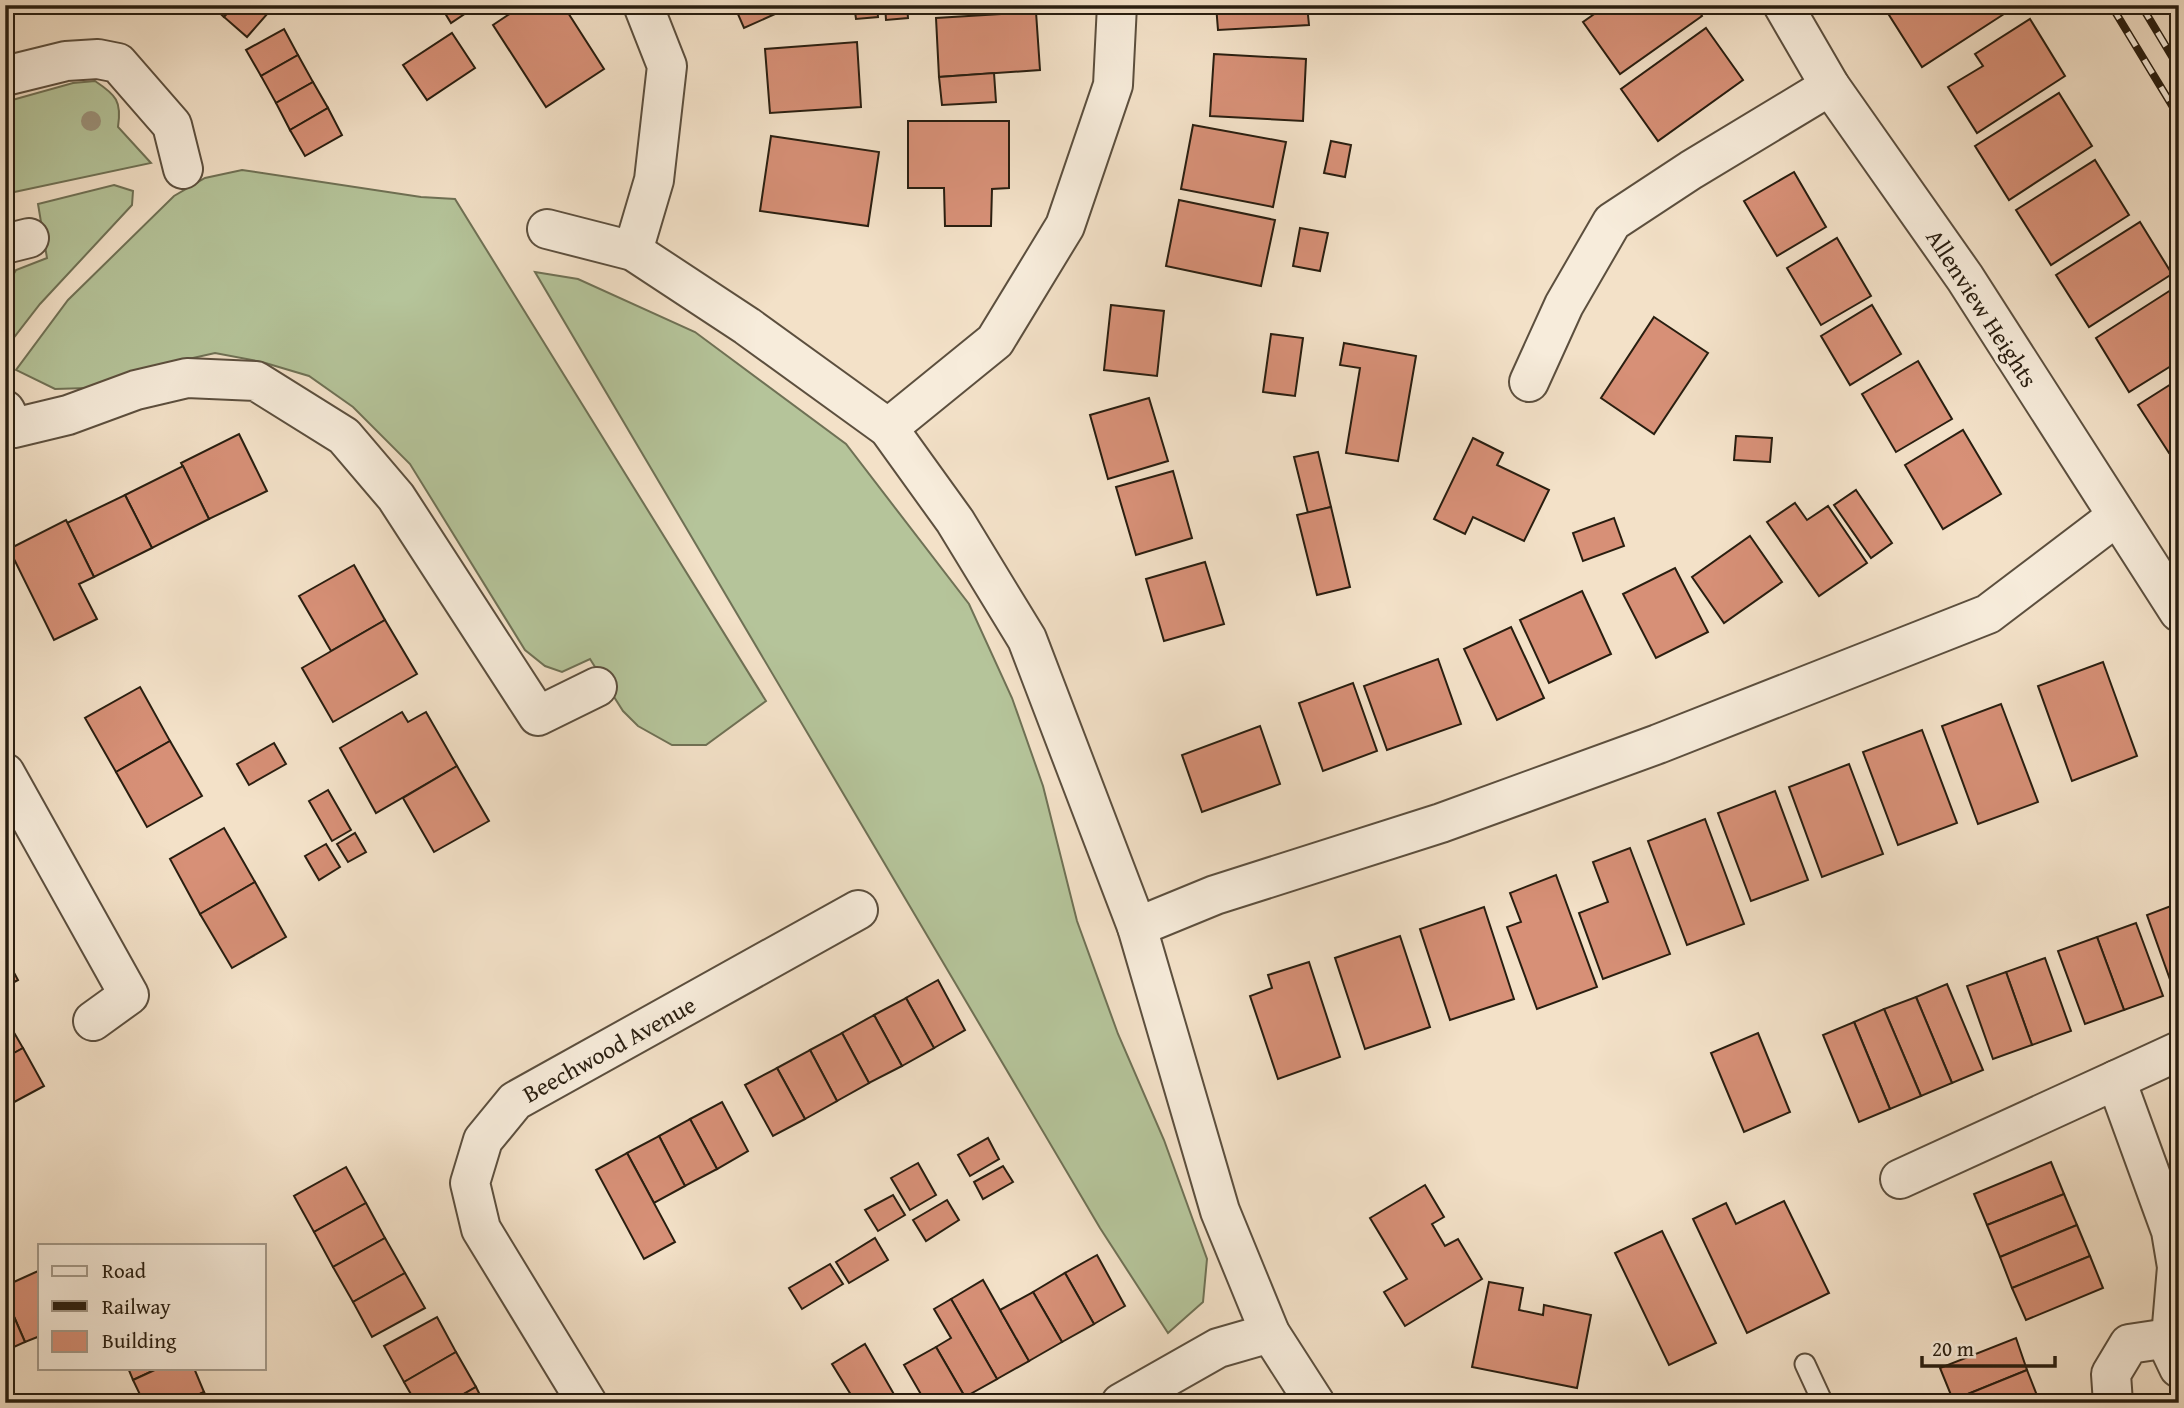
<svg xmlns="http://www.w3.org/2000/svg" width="2184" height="1408" viewBox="0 0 2184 1408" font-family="'Gentium Book Plus',serif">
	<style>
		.grass { fill: #b5c49a; stroke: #6f7155; stroke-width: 2 }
		.building { fill: #d79077; stroke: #291e10; stroke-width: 2 }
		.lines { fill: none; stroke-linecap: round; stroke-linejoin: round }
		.service-casing { stroke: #5c4f3e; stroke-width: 23 }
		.minor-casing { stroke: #5c4f3e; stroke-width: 42 }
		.service { stroke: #f7ecdb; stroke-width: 19 }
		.minor { stroke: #f7ecdb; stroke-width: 38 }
		.rail-casing { stroke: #291e10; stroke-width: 8 }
		.rail { stroke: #f7ecdb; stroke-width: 5; stroke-dasharray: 16; stroke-linecap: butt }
		.tree { fill: #9b9179 }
		.labels { text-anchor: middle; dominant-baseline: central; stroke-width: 7; stroke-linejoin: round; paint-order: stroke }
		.street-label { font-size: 24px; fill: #291e10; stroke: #f7ecdb }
	</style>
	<rect width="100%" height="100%" fill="#f3e1c8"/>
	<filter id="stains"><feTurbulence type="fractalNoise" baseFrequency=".00286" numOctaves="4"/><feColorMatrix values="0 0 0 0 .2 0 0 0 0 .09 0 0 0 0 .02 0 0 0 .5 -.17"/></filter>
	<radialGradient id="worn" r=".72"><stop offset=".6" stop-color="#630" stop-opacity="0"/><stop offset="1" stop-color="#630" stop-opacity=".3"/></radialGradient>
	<!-- grass -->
	<g class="grass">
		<path d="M95,81C116,95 122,101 118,127L151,163L5,194V102L73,83Z"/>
		<path d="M242,170L421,197L455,199L766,701L706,745H672L638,726L623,711L590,659L562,672L545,666L525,650L410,464L353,407L309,376L262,362L215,353L162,365L88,388L55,389L16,370L68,300L174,196L205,178Z"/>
		<path d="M114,185L133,191L132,205L40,304L5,349V289L16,270L47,258L38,204Z"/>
		<path d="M535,272L578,279L695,332L846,444L969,604L1012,698L1043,786L1077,921L1118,1034L1164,1140L1207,1259L1203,1302L1168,1333L1100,1228Z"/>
	</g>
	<!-- building -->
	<g class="building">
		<path d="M211,5H234L224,17Z"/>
		<path d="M234,5H275L247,37L224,17Z"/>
		<path d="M440,5H478L451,23Z"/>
		<path d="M523,5H563L604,69L546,107L493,25Z"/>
		<path d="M734,5H795L744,28Z"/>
		<path d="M854,5H877L878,17L856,19Z"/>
		<path d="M885,5H907L908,18L886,20Z"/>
		<path d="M1216,5H1307L1309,25L1218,30Z"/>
		<path d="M1607,5H1695L1702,16L1620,74L1583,22Z"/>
		<path d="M1904,5H1999L2004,14L1922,67L1889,15Z"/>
		<path d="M1036,12L1040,70L939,77L936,18Z"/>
		<path d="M2030,19L2065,76L1977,133L1948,87L1983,66L1975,54Z"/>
		<path d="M1706,28L1743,80L1658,141L1621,89Z"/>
		<path d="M284,29L298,55L261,76L246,50Z"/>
		<path d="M452,33L475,68L427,100L403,65Z"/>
		<path d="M857,42L861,107L770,113L765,49Z"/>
		<path d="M1214,54L1306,59L1303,121L1210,116Z"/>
		<path d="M298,55L313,82L276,103L261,76Z"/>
		<path d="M994,73L996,102L942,105L939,77Z"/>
		<path d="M313,82L328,108L290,130L276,103Z"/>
		<path d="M2059,93L2092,146L2009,200L1975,146Z"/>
		<path d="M328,108L342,135L305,156L290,130Z"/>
		<path d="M908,121H1009V188L992,189L991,226H945L944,188H908Z"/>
		<path d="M1193,125L1286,142L1273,207L1181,189Z"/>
		<path d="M771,136L879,152L868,226L760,211Z"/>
		<path d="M1331,141L1351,145L1345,177L1324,173Z"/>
		<path d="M2095,160L2129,215L2051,265L2016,210Z"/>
		<path d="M1794,172L1826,227L1777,256L1744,201Z"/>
		<path d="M1179,200L1275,220L1261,286L1166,266Z"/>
		<path d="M2140,222L2172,274L2089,327L2056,275Z"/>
		<path d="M1300,228L1328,233L1320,271L1293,266Z"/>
		<path d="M1837,238L1871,296L1821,325L1787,268Z"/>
		<path d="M2174,288L2179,295V361L2129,392L2096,338Z"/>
		<path d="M1111,305L1164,311L1157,376L1104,370Z"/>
		<path d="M1872,305L1901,354L1850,385L1821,336Z"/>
		<path d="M1654,317L1708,353L1654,434L1601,398Z"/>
		<path d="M1271,334L1303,338L1295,396L1263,392Z"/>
		<path d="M1344,343L1416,356L1398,461L1346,453L1360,368L1340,365Z"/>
		<path d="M1918,361L1952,419L1896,452L1862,394Z"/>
		<path d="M2179,379V447L2169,453L2138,405Z"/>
		<path d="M1149,398L1168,461L1108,479L1090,415Z"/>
		<path d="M1963,430L2001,494L1943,529L1905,465Z"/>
		<path d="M239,434L267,491L209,519L181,463Z"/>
		<path d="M1736,436L1772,438L1770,462L1734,460Z"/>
		<path d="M1473,438L1503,453L1497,465L1549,490L1524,541L1473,517L1465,534L1434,519Z"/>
		<path d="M1318,452L1331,507L1308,513L1294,457Z"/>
		<path d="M183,466L209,519L152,548L125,495Z"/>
		<path d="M1173,471L1192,538L1136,555L1116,487Z"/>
		<path d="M1856,490L1892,543L1871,558L1834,505Z"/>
		<path d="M125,495L152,548L94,577L67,523Z"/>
		<path d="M1795,503L1807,520L1828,506L1867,563L1819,596L1767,522Z"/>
		<path d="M1331,507L1350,587L1317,595L1297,515Z"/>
		<path d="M1614,518L1624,546L1583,561L1573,533Z"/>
		<path d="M66,520L94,577L79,584L97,619L54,640L9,549Z"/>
		<path d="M1750,536L1782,582L1724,623L1692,577Z"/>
		<path d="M1205,562L1224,624L1164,641L1146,579Z"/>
		<path d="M354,565L385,620L331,651L299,596Z"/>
		<path d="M1675,568L1708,632L1656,658L1623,594Z"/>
		<path d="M1582,591L1611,654L1549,683L1520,620Z"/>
		<path d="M385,620L417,674L333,722L302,668Z"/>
		<path d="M1511,627L1544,698L1497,720L1464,649Z"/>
		<path d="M1438,659L1461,724L1387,750L1364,686Z"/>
		<path d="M2103,662L2137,756L2072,781L2038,686Z"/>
		<path d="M1353,683L1377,751L1323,771L1299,703Z"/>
		<path d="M140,687L170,741L116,772L85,718Z"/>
		<path d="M2001,704L2038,802L1978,824L1942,726Z"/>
		<path d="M402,712L408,722L426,712L457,766L376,813L340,748Z"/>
		<path d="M1260,726L1280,784L1202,812L1182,755Z"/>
		<path d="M1922,730L1957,823L1898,845L1863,752Z"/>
		<path d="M170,741L202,796L147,827L116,772Z"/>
		<path d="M274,743L286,764L249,785L237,764Z"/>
		<path d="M1849,764L1883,854L1822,877L1789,787Z"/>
		<path d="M457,766L489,821L434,852L403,798Z"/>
		<path d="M328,790L351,830L332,841L309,801Z"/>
		<path d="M1775,791L1808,880L1751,901L1718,813Z"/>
		<path d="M1705,819L1744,924L1687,945L1648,841Z"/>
		<path d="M224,828L255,882L200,914L170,859Z"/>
		<path d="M355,833L366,852L348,862L337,844Z"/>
		<path d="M326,844L340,867L319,880L305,856Z"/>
		<path d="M1630,848L1670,954L1603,979L1579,913L1608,902L1593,862Z"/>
		<path d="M1556,875L1597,987L1537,1009L1507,927L1521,922L1510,893Z"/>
		<path d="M255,882L286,937L232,968L200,914Z"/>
		<path d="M2179,903V986L2173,988L2147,915Z"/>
		<path d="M1484,907L1514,999L1450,1020L1420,929Z"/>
		<path d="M2136,923L2163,996L2124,1010L2097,937Z"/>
		<path d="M1400,936L1430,1027L1365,1049L1335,958Z"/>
		<path d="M2097,937L2124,1010L2085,1024L2058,951Z"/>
		<path d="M5,956L18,980L5,987Z"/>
		<path d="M2045,958L2071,1031L2032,1045L2006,972Z"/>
		<path d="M1309,962L1340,1057L1278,1079L1250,996L1272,988L1268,975Z"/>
		<path d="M2006,972L2032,1045L1993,1059L1967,986Z"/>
		<path d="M938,980L965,1030L934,1048L906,998Z"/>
		<path d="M1947,984L1983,1070L1952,1083L1916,997Z"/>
		<path d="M1916,997L1952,1083L1921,1096L1884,1009Z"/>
		<path d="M906,998L934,1048L902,1066L874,1015Z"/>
		<path d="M1884,1009L1921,1096L1890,1109L1854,1022Z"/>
		<path d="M874,1015L902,1066L869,1083L842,1033Z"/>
		<path d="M5,1017L23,1048L5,1058Z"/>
		<path d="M1854,1022L1890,1109L1859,1122L1823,1035Z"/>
		<path d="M842,1033L869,1083L837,1101L810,1050Z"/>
		<path d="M1758,1033L1790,1112L1744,1132L1711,1053Z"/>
		<path d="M23,1048L44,1086L5,1107V1058Z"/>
		<path d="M810,1050L837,1101L805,1119L777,1068Z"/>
		<path d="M777,1068L805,1119L773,1136L745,1085Z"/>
		<path d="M722,1102L748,1151L717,1169L690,1119Z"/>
		<path d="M690,1119L717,1169L685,1186L659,1136Z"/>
		<path d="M659,1136L685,1186L654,1203L627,1153Z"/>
		<path d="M988,1138L999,1159L970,1176L958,1155Z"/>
		<path d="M627,1153L675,1242L644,1259L596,1170Z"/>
		<path d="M2051,1162L2064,1194L1987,1225L1974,1194Z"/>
		<path d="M918,1163L936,1195L910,1210L891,1178Z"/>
		<path d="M1003,1166L1013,1182L983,1199L974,1182Z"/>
		<path d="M346,1167L366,1203L314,1232L294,1196Z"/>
		<path d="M1425,1185L1444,1217L1432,1224L1445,1246L1458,1239L1482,1279L1405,1326L1384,1292L1407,1279L1370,1218Z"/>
		<path d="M2064,1194L2077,1225L2000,1257L1987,1225Z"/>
		<path d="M893,1195L905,1215L878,1231L865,1210Z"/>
		<path d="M947,1200L959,1220L926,1241L913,1220Z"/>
		<path d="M1784,1201L1829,1293L1747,1333L1693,1219L1726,1203L1736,1224Z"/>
		<path d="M366,1203L385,1238L333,1267L314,1232Z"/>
		<path d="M2077,1225L2090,1256L2012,1288L2000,1257Z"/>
		<path d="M1662,1231L1716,1343L1669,1365L1615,1253Z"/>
		<path d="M385,1238L405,1273L353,1302L333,1267Z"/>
		<path d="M875,1238L888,1260L849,1283L836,1262Z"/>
		<path d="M1097,1255L1125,1306L1094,1324L1065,1273Z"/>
		<path d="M2090,1256L2103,1288L2026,1320L2012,1288Z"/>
		<path d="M830,1264L843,1284L802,1309L789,1288Z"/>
		<path d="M38,1271L40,1276V1336L25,1342L5,1296V1286Z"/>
		<path d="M405,1273L425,1308L372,1337L353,1302Z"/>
		<path d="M1065,1273L1094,1324L1062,1342L1033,1292Z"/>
		<path d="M983,1280L1029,1361L997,1379L951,1299Z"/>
		<path d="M1489,1282L1523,1288L1519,1310L1543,1315L1544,1305L1591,1315L1577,1388L1472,1367Z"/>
		<path d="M1033,1292L1062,1342L1029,1361L1000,1310Z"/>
		<path d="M5,1296L25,1342L5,1351Z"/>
		<path d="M951,1299L997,1379L965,1397L936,1347L951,1338L934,1309Z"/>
		<path d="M437,1317L456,1352L404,1382L384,1346Z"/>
		<path d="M2016,1338L2027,1370L1953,1400L1940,1368Z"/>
		<path d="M865,1344L899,1403H856L832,1364Z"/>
		<path d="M936,1347L965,1397L956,1403H926L904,1365Z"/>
		<path d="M456,1352L476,1387L448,1403H416L404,1382Z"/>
		<path d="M128,1368H159L133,1380Z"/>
		<path d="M159,1368H194L204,1392L180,1403H144L133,1380Z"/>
		<path d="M2027,1370L2040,1403H1954L1953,1400Z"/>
		<path d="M476,1387L484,1403H448Z"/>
		<path d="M204,1392L209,1403H180Z"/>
	</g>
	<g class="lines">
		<!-- service casing -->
		<g class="service-casing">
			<path id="service" d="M1805,1364L1823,1403"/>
		</g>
		<!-- minor casing -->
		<g class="minor-casing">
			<g id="minor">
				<path d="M1783,5L1830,86L1965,278L2179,612"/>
				<path d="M5,76L66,61L98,59L118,63L172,125L183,169"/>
				<path d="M547,229L633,251L747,326L888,428L955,521L1027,639L1137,927L1220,1211L1270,1333L1315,1403"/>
				<path d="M5,244L29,238"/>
				<path d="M633,251L654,180L667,66L643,5"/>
				<path d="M1529,382L1564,305L1612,222L1691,170L1830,86"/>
				<path d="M5,410L14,428L68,415L136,390L187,378L256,381L344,436L396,497L538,716L597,687"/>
				<path d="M888,428L995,341L1065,226L1113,85L1117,5"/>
				<path d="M5,773L129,995L93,1021"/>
				<path d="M1137,927L1215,895L1441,823L1658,744L1988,614L2117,516"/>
				<path d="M2179,1051L2116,1080L2171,1231L2177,1267L2170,1349L2179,1368"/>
				<path d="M1900,1179L2116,1080"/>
				<path d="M587,1403L481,1229L470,1183L483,1140L515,1101L858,910"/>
				<path d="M1121,1403L1218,1348L1270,1333"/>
				<path d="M2113,1403L2111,1374L2129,1344L2169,1338"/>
			</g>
		</g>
		<!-- service -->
		<use href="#service" class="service"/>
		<!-- minor -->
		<use href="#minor" class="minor"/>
		<!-- rail casing -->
		<g class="rail-casing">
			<g id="rail">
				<path d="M2111,5L2179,117"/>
				<path d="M2141,5L2179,68"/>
			</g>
		</g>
		<!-- rail -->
		<use href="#rail" class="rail"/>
	</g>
	<!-- trees -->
	<circle class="tree" cx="91" cy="121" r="10"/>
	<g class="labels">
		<!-- street labels -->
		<g class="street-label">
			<text transform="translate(1982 308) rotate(57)">Allenview Heights</text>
			<text transform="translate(609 1049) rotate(-29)">Beechwood Avenue</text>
		</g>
	</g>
	<!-- margin -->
	<rect width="2184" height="1408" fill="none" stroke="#f3e1c8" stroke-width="28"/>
	<rect x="7" y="7" width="2170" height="1394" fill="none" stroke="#291e10" stroke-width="3.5"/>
	<rect x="14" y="14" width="2156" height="1380" fill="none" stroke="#291e10" stroke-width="2"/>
	<!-- legend -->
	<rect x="38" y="1244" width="228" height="126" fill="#f7ecdb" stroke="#a59a8a" stroke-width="2"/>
	<rect x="52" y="1266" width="35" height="10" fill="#f7ecdb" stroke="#a59a8a" stroke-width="2"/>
	<text x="102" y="1278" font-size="21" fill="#291e10">Road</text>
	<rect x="52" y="1301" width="35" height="10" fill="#291e10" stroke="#a59a8a" stroke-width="2"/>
	<text x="102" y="1314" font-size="21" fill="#291e10">Railway</text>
	<rect x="52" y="1331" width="35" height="21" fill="#d79077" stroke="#a59a8a" stroke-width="2"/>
	<text x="102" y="1348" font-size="21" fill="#291e10">Building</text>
	<!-- scale -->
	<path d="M1922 1356v10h133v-10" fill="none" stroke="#291e10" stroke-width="3.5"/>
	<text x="1932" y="1356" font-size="21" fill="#291e10" stroke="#f7ecdb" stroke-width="5" paint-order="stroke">20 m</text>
	<rect width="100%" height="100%" filter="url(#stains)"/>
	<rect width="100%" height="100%" fill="url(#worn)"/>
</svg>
